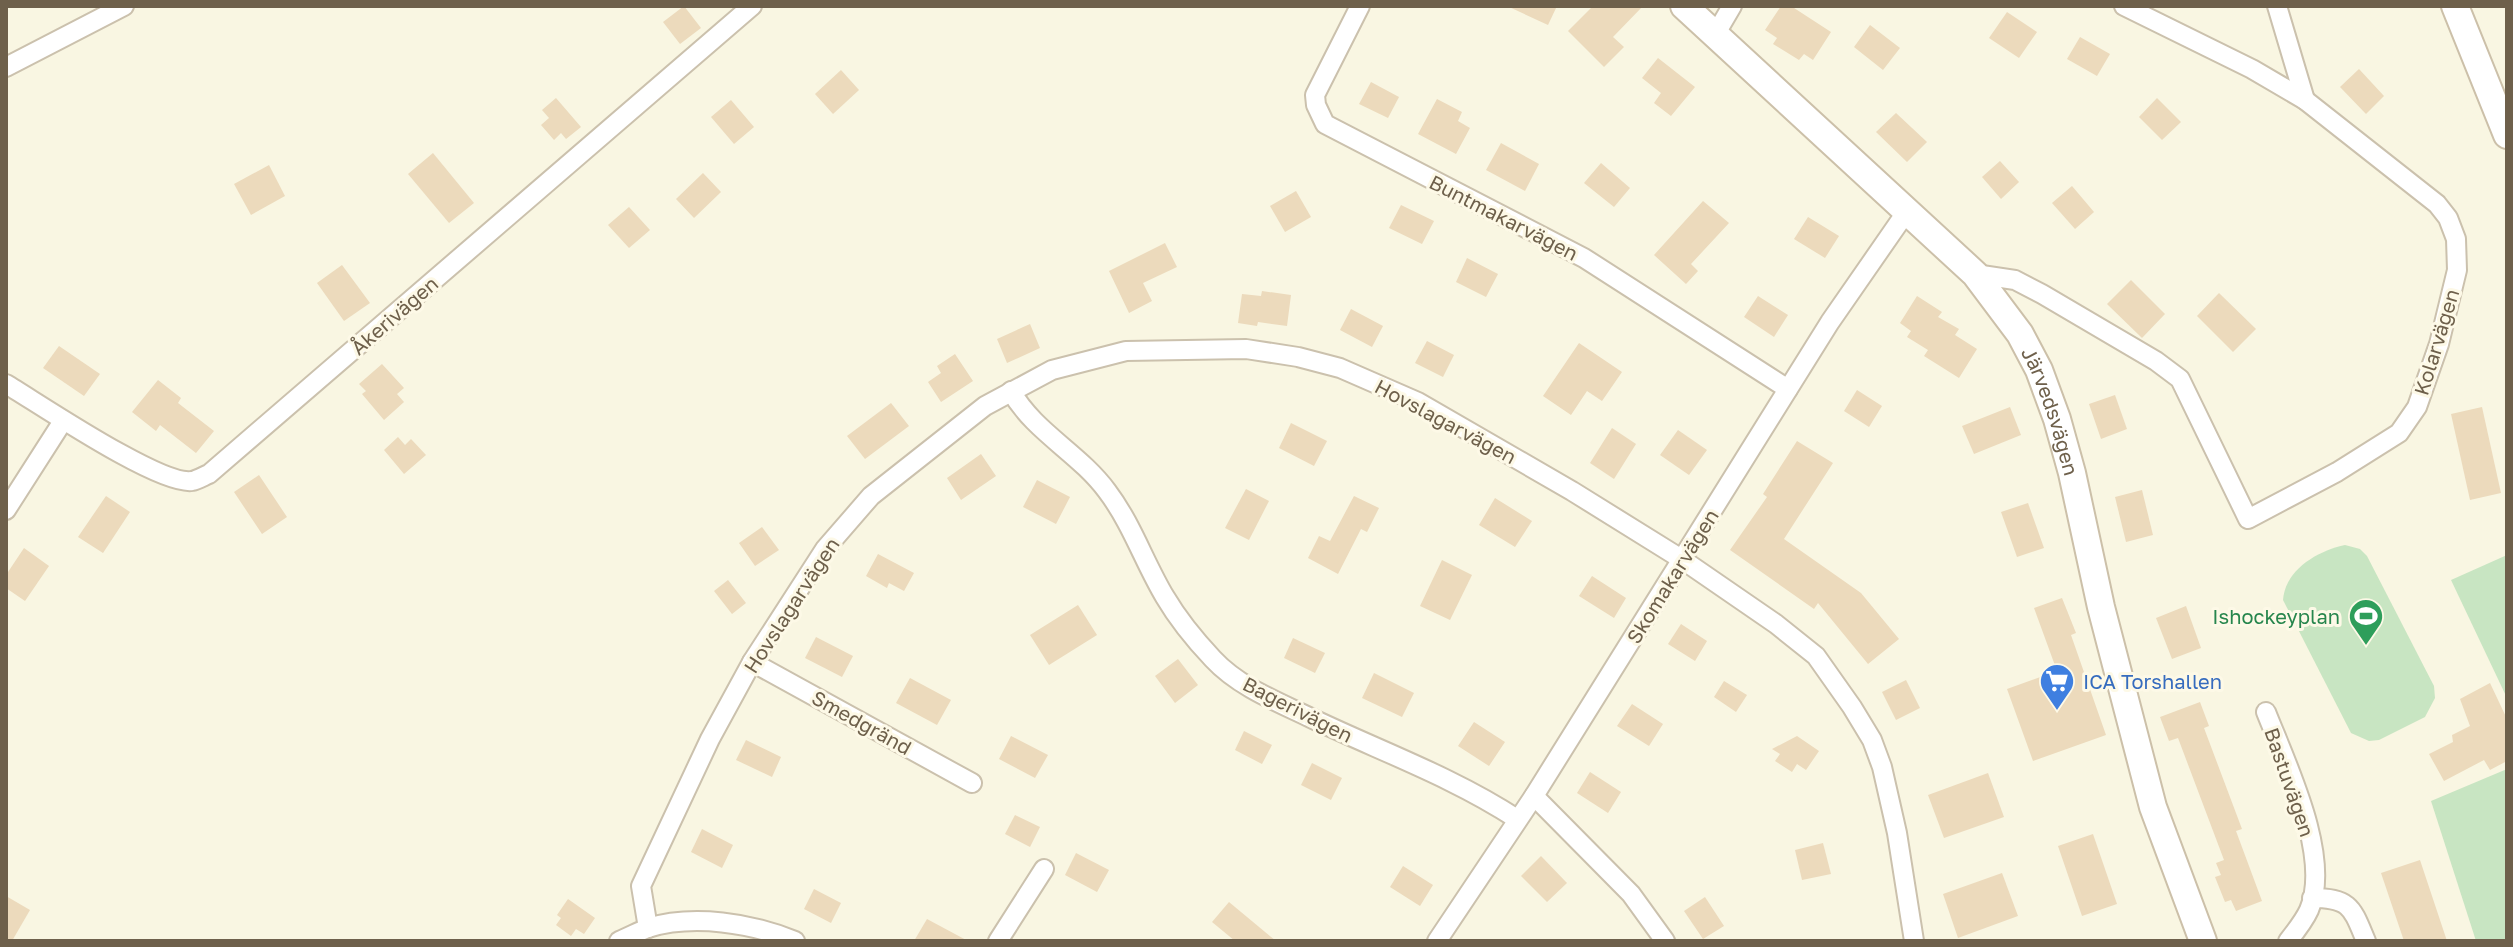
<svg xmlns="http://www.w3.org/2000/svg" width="2513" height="947" viewBox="0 0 2513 947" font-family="'Golos Text',sans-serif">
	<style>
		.green { fill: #c8e5c2 }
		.building { fill: #ecdabc }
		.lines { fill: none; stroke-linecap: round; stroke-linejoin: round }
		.street-casing { stroke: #cbc1ad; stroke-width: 22 }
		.secondary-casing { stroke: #ccc0a9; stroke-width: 30 }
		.street { stroke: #fff; stroke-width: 18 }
		.secondary { stroke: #fff; stroke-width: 26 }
		.labels { text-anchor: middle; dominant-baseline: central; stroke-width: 6; stroke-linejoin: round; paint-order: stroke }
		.street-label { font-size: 20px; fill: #6e604b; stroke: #fdf9e7 }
		.leisure-label { font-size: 20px; fill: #27864d; stroke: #fdf9e7; text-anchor: end }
		.shop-label { font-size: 20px; fill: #366cbe; stroke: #fdf9e7; text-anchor: start }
	</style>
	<rect width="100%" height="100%" fill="#f9f6e2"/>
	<!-- green -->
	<g class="green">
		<path d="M2345,545L2360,549L2367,556L2434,686L2435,698L2425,717L2379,740L2369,741L2351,733L2283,600C2285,570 2317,551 2345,545Z"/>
		<path d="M2507,555V698L2451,580Z"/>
		<path d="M2507,769V941H2476L2431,801Z"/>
	</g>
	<!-- building -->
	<g class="building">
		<path d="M684,6L701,28L680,44L663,22Z"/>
		<path d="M1507,6H1557L1548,25Z"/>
		<path d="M1593,6H1643L1613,37L1624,47L1604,67L1568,31Z"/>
		<path d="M1781,6H1791L1831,32L1813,60L1804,54L1799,60L1773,44L1777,38L1765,30Z"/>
		<path d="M2007,12L2037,32L2019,58L1989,38Z"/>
		<path d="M1870,25L1900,48L1883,70L1854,47Z"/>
		<path d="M2080,37L2110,54L2097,76L2067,59Z"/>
		<path d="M1658,58L1695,87L1671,116L1654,103L1661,93L1642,78Z"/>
		<path d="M2359,69L2384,96L2366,114L2340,87Z"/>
		<path d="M841,70L859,90L833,114L815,94Z"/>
		<path d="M1371,82L1399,97L1388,118L1359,104Z"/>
		<path d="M556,98L581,127L566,139L561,133L554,140L541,125L549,118L542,110Z"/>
		<path d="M2157,98L2181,122L2162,140L2139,117Z"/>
		<path d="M1437,99L1462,112L1458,121L1470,128L1456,154L1418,134Z"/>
		<path d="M731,100L754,127L734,144L711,117Z"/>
		<path d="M1896,113L1927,142L1907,162L1876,132Z"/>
		<path d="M1501,143L1539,164L1525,191L1486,170Z"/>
		<path d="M433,153L474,203L449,223L408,174Z"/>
		<path d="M2000,161L2019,182L2001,199L1982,177Z"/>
		<path d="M1601,163L1630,188L1614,207L1584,183Z"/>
		<path d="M269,165L285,196L251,215L234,184Z"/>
		<path d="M703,173L721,192L694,218L676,199Z"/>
		<path d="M2072,186L2094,212L2075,229L2052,203Z"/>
		<path d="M1296,191L1311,217L1285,232L1270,206Z"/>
		<path d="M1703,201L1729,223L1691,264L1698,271L1686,284L1654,255Z"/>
		<path d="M1401,205L1434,221L1422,244L1389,228Z"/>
		<path d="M629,207L650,230L629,248L608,225Z"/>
		<path d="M1808,217L1839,236L1825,258L1794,239Z"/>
		<path d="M1165,243L1177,267L1143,283L1152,301L1129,313L1109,271Z"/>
		<path d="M1467,258L1498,274L1486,297L1456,282Z"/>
		<path d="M342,265L370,303L344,321L317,283Z"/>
		<path d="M2131,280L2165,314L2142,338L2107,304Z"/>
		<path d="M1262,291L1291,295L1287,326L1258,322L1257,326L1238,323L1242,294L1261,296Z"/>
		<path d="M2219,293L2256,329L2233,352L2197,316Z"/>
		<path d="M1758,296L1788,315L1774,337L1744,317Z"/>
		<path d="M1917,296L1942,312L1938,317L1959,329L1955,335L1977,349L1959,378L1924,356L1928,350L1907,337L1911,331L1900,323Z"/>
		<path d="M1351,309L1383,326L1372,347L1340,330Z"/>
		<path d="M1030,324L1040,348L1007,363L997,339Z"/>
		<path d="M1427,341L1454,355L1443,377L1415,363Z"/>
		<path d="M1579,343L1622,372L1602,401L1587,391L1571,415L1543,396Z"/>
		<path d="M59,346L100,374L84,396L43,368Z"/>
		<path d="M955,354L973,381L941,402L928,382L941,373L937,366Z"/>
		<path d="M382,364L404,388L397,394L404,402L384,420L362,394L366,391L359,384Z"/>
		<path d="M158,380L181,398L178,403L214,431L196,453L160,425L156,431L132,412Z"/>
		<path d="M1857,390L1882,406L1869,427L1844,411Z"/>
		<path d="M2115,395L2127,429L2101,439L2089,404Z"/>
		<path d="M891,403L909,426L865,459L847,436Z"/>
		<path d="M2010,407L2021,435L1974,454L1962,426Z"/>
		<path d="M2482,407L2501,493L2470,500L2451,414Z"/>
		<path d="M1291,423L1327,441L1314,466L1279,448Z"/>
		<path d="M1612,428L1636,444L1614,479L1590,463Z"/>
		<path d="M1678,430L1707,450L1689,475L1660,455Z"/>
		<path d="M398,437L405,445L411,439L426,455L404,474L384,450Z"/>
		<path d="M1797,441L1833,463L1784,539L1861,593L1899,639L1868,664L1818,603L1814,609L1730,550L1767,497L1763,494Z"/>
		<path d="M981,454L996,476L961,500L947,478Z"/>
		<path d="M259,475L287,517L262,534L234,492Z"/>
		<path d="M1037,480L1070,497L1056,524L1023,507Z"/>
		<path d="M1246,489L1269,501L1249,540L1225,528Z"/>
		<path d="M2142,490L2153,535L2126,542L2115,497Z"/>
		<path d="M106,496L130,512L103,553L78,537Z"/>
		<path d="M1354,496L1379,508L1367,532L1361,529L1338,574L1308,558L1319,536L1330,541Z"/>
		<path d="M1495,498L1532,521L1515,547L1479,525Z"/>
		<path d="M2028,503L2044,548L2017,557L2001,512Z"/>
		<path d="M762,527L779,550L755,566L739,543Z"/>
		<path d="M24,548L49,566L25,601L6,588V575Z"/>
		<path d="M878,554L914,573L904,591L889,583L887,588L866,576Z"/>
		<path d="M1442,560L1472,575L1450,620L1420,606Z"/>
		<path d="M1592,576L1626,598L1614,618L1579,596Z"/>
		<path d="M728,580L746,603L732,614L714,591Z"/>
		<path d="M2062,598L2076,633L2071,635L2106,735L2033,761L2007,689L2057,671L2034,608Z"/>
		<path d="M1078,605L1097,635L1049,665L1030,635Z"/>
		<path d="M2186,606L2201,648L2172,659L2156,618Z"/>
		<path d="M1681,624L1707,641L1695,661L1668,644Z"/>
		<path d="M816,637L853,656L842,677L805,658Z"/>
		<path d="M1293,638L1325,653L1315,673L1284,658Z"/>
		<path d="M1178,659L1198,685L1175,703L1155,676Z"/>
		<path d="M1374,673L1414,693L1402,717L1362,698Z"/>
		<path d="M910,678L951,700L937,725L896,703Z"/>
		<path d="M1906,680L1920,708L1896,720L1882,692Z"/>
		<path d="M1724,681L1747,695L1736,712L1714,697Z"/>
		<path d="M2490,683L2507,719V761L2490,770L2484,760L2444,781L2429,754L2453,742L2452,735L2470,726L2460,699Z"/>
		<path d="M2200,702L2209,726L2204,728L2242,829L2236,831L2262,901L2236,911L2231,900L2225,902L2215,877L2221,875L2216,863L2224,860L2178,738L2169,741L2160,717Z"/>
		<path d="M1632,704L1663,724L1649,746L1617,726Z"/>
		<path d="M1474,722L1505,742L1489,766L1458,746Z"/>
		<path d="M1244,731L1272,745L1262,764L1235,750Z"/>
		<path d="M1011,736L1048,755L1035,778L999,759Z"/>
		<path d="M1797,736L1819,751L1806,770L1797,764L1792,772L1775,761L1780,754L1772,749Z"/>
		<path d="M746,740L781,757L772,777L736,760Z"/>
		<path d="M1312,763L1342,778L1331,800L1301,785Z"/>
		<path d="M1590,772L1621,792L1608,813L1577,793Z"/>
		<path d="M1988,773L2004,817L1944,838L1928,795Z"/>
		<path d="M1015,815L1040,827L1030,847L1005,834Z"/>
		<path d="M702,829L733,845L722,868L691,852Z"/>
		<path d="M2093,834L2117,904L2082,916L2058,846Z"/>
		<path d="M1823,843L1831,874L1802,880L1795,850Z"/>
		<path d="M1076,853L1109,870L1097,892L1065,875Z"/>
		<path d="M1541,856L1567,883L1547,902L1521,876Z"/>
		<path d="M2420,860L2447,941H2404L2381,873Z"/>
		<path d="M1403,866L1433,885L1420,906L1390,887Z"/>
		<path d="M2002,873L2018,916L1958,938L1943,894Z"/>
		<path d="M814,889L841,903L831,923L804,909Z"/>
		<path d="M6,896L30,910L12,941H6Z"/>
		<path d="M1705,897L1724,926L1703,939L1684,911Z"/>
		<path d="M568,899L595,918L584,934L576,929L571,936L556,925L561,918L557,915Z"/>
		<path d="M1229,902L1276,941H1235L1212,922Z"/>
		<path d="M927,919L968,941H914Z"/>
	</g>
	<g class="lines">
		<!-- street casing -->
		<g class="street-casing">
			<g id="street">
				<path d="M1360,6L1315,95L1316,105L1325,124L1584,258L1788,389"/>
				<path d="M2277,6L2305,100"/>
				<path d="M1715,35L1732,6"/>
				<path d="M6,67L124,6"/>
				<path d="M1975,274L2015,280L2042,294L2156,361L2180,379L2248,519L2337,472L2399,433L2417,407L2439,344L2457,270L2456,239L2448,218L2437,204L2305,100L2252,69L2124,6"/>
				<path d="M6,384C38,403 160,486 192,481C197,480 204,476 209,474L752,6"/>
				<path d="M1011,391C1034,432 1079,453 1107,491C1132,524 1144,562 1165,597C1178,619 1196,641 1213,659C1239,687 1278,702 1311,718C1380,751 1453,777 1517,819"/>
				<path d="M6,510L63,421"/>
				<path d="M752,662L972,783"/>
				<path d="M2266,712C2286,763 2332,857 2309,910C2304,921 2296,931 2288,941"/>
				<path d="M1534,796L1631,894L1665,941"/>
				<path d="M2312,898C2351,898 2352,908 2366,941"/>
				<path d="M648,928L641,886L710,739L752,662L825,549L871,496L985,406L1052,370L1126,351L1246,349L1298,357L1340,368L1418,402L1572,491L1683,560L1776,624L1816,656L1852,707L1872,740L1882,767L1897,833L1914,941"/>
				<path d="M619,941C629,937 638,932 648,928C693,914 752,923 795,941"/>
				<path d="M998,941L1044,869"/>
				<path d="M1437,941L1534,796L1830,322L1907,211"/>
			</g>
		</g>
		<!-- secondary casing -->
		<g class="secondary-casing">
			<g id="secondary">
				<path id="s1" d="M1684,6L1975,274L2020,334L2039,370L2057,419L2072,473L2101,607L2153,807L2203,941"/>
				<path d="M2455,6L2507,135"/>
			</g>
		</g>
		<!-- street -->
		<use href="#street" class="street"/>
		<!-- secondary -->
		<use href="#secondary" class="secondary"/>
	</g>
	<!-- icons -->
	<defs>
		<g id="stadium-pin" transform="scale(1.8)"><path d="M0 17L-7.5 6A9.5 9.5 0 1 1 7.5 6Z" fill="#2e9e5b" stroke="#fdf9e7"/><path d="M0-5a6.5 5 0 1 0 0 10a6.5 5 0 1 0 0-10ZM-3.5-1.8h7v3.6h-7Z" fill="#fff"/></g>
		<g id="supermarket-pin" transform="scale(1.8)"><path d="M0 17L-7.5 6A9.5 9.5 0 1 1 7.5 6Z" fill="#3f7fe0" stroke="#fdf9e7"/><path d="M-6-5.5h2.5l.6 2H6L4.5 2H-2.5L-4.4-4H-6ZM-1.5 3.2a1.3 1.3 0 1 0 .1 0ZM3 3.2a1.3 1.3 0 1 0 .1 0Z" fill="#fff"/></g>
	</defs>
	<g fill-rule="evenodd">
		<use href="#stadium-pin" x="2366" y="616"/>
		<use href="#supermarket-pin" x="2057" y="681"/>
	</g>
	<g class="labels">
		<!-- street labels -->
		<g class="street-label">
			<text transform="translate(1504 217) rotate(27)">Buntmakarvägen</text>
			<text transform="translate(394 315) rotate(-41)">Åkerivägen</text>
			<text transform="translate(2436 342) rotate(-73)">Kolarvägen</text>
			<text stroke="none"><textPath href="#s1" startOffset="554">Järvedsvägen</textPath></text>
			<text transform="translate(1446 421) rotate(28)">Hovslagarvägen</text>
			<text transform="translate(1672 576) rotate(-58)">Skomakarvägen</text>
			<text transform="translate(791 605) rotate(-57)">Hovslagarvägen</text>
			<text transform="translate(1298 709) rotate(27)">Bagerivägen</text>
			<text transform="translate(862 722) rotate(29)">Smedgränd</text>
			<text transform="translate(2290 782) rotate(71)">Bastuvägen</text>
		</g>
		<!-- leisure labels -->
		<g class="leisure-label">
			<text x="2340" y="616">Ishockeyplan</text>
		</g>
		<!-- shop labels -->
		<g class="shop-label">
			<text x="2083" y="681">ICA Torshallen</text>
		</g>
	</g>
	<!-- border -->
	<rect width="2513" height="947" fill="none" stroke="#6e604b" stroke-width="16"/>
</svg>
